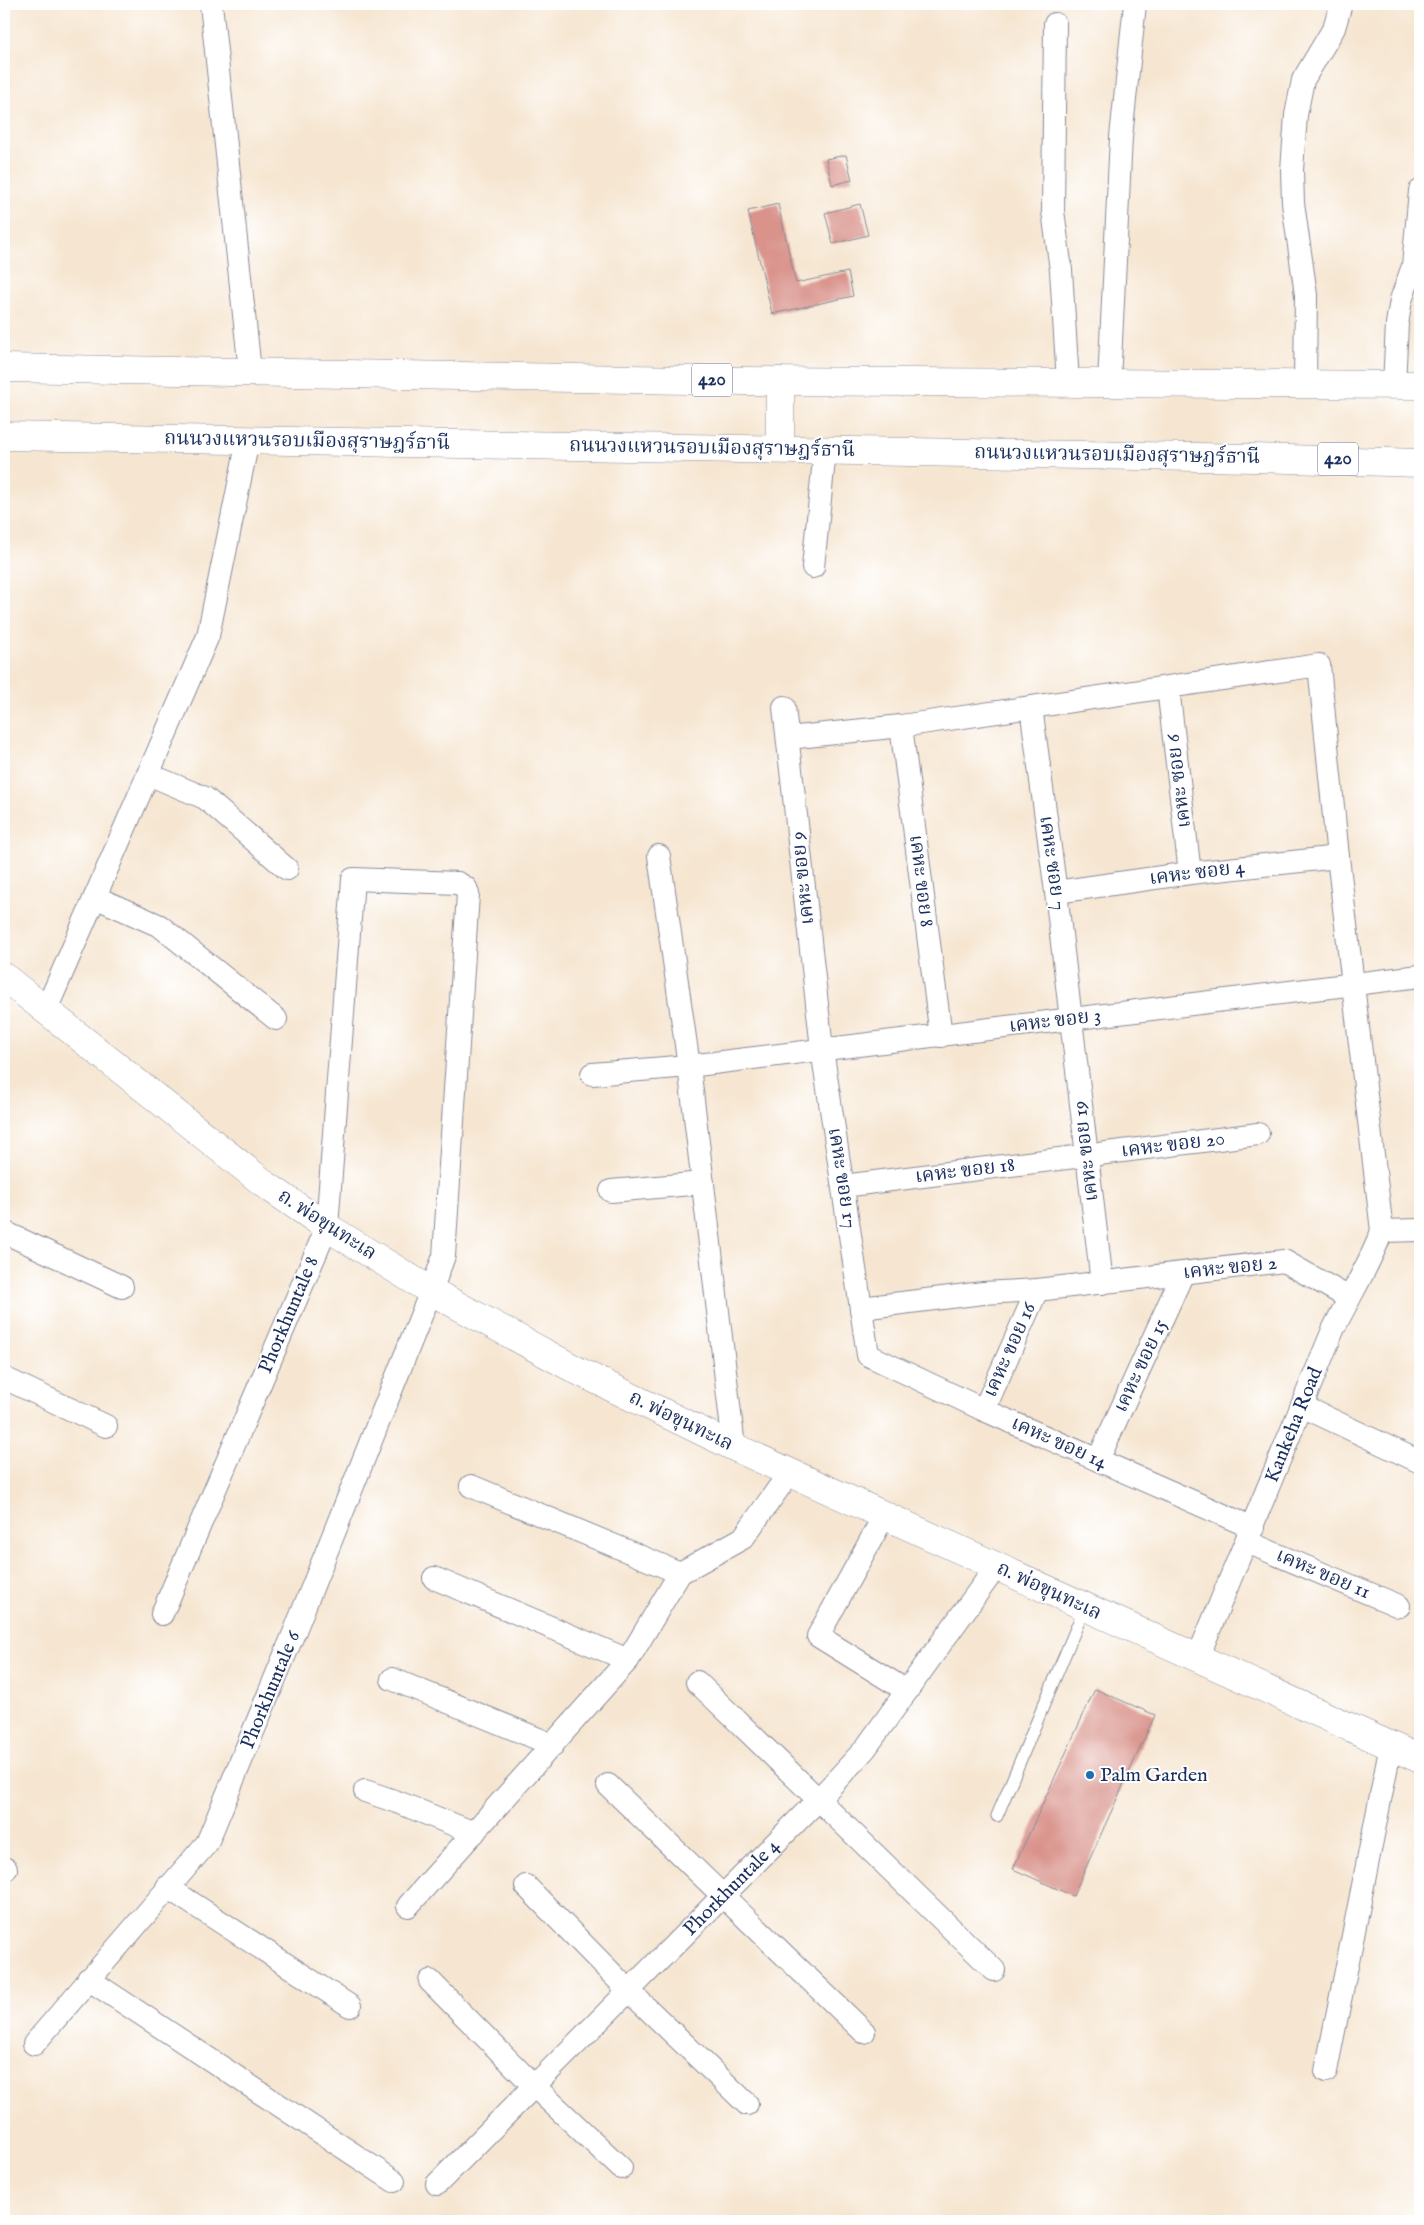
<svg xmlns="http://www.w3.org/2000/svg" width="1424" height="2225" viewBox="0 0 1424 2225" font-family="'IM FELL English','Noto Serif Thai',serif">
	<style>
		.building { fill: #d9938b }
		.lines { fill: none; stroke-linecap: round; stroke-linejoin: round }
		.service-casing { stroke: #888a98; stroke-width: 13 }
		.minor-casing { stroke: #888a98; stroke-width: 24 }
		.tertiary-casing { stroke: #888a98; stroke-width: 29 }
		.trunk-casing { stroke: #888a98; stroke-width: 29 }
		.service { stroke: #fff; stroke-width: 11 }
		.minor { stroke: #fff; stroke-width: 22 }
		.tertiary { stroke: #fff; stroke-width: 28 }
		.trunk { stroke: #fff; stroke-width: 28 }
		.poi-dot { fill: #1f6fb2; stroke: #fff; stroke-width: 2 }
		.labels { text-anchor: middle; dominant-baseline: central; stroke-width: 4; stroke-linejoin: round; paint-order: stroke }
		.shield { fill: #fff; stroke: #5f6d8e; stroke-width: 1 }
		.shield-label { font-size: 19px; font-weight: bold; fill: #1b2f5e }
		.street-label { font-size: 20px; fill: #1b2f5e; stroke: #fff }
		.poi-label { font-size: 20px; fill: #1b2f5e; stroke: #fff; text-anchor: start }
	</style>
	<rect width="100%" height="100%" fill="#fff"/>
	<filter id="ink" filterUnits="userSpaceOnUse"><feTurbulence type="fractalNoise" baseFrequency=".02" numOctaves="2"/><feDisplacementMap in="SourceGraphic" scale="10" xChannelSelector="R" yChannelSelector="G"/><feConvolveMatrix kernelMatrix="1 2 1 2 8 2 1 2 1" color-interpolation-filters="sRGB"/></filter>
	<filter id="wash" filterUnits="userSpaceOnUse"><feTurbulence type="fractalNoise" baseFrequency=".0096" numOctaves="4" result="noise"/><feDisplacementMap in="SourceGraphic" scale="20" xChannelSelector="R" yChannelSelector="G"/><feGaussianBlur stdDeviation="1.12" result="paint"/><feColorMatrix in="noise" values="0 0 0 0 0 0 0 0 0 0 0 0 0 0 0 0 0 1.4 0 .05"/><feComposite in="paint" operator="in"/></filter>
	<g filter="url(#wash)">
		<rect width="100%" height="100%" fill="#f6e6d1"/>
		<g id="blocks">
			<!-- building -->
			<g class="building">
				<path d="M846,155L852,180L832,185L826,159Z"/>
				<path d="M778,204L796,283L848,272L853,296L772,314L748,211Z"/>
				<path d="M860,204L868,235L833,244L825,213Z"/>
				<path d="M1095,1689L1155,1715L1073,1896L1013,1869Z"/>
			</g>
		</g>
	</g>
	<g filter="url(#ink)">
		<use href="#blocks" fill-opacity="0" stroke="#888a98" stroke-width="1"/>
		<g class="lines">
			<!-- service casing -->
			<g class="service-casing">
				<path id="service" d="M997,1816L1085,1607"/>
			</g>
			<!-- minor casing -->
			<g class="minor-casing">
				<g id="minor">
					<path d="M211,4L250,371"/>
					<path d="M1055,24L1053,211L1061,270L1068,383"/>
					<path d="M1109,383L1121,137L1135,4"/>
					<path d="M1305,384L1306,295L1293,203L1292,170L1296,115L1303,80L1334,28L1341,4"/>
					<path d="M1394,385L1397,324L1401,300L1413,266L1420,191"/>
					<path d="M813,567L825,450"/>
					<path d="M1168,688L1190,873"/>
					<path d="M784,707L822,1049L868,1355L984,1410L1253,1528"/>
					<path d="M1031,707L1056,892L1102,1283"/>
					<path d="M901,726L941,1036"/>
					<path d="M788,738L901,726L1319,665L1338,857L1382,1231C1369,1266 1349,1297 1333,1330L1198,1657"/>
					<path d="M148,774L205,798L287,869"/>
					<path d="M659,856L689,1066L734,1447"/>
					<path d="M1056,892L1190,873L1338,857"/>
					<path d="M95,897L160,926L276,1019"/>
					<path d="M46,1010L208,636L248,440"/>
					<path d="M592,1074L689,1066L1420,976"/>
					<path d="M843,1186L1258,1134"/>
					<path d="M611,1191L703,1183"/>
					<path d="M1382,1231L1420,1230"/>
					<path d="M4,1232L122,1287"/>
					<path d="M861,1308L983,1293L1037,1290L1284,1261L1349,1298"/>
					<path d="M4,1378L106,1426"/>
					<path d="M1302,1406L1420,1462"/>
					<path d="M984,1410L1037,1290"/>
					<path d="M1098,1460L1183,1273"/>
					<path d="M471,1486L680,1573"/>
					<path d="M884,1516L818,1636L907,1691"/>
					<path d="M1247,1542L1399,1606"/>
					<path d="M434,1578L628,1660"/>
					<path d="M392,1679L553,1745"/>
					<path d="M697,1682L994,1970"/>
					<path d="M608,1785L864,2032"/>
					<path d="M365,1791L400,1803L474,1833"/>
					<path d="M4,1868L6,1869"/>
					<path d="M526,1886L629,1991L747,2104"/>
					<path d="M167,1887L350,2006"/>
					<path d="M408,1906L628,1660L680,1573L743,1538L790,1472"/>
					<path d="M88,1979L394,2181"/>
					<path d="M430,1981L534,2086L621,2168"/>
					<path id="s1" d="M34,2044L207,1843L296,1628L431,1291L444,1256L468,894L466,888L458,883L353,879L327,1227L162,1614"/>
					<path d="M1326,2071L1391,1745"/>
					<path id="s2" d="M437,2184L819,1799L865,1749L996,1567"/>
				</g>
			</g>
			<!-- tertiary casing -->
			<g class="tertiary-casing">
				<path id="tertiary" d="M4,977L266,1185L327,1227L431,1291L578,1371L734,1447L1420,1759"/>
			</g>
			<!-- trunk casing -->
			<g class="trunk-casing">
				<g id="trunk">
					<path d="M4,368L745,381L1420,385"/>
					<path d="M4,436L1255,458L1420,463"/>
					<path d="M780,449V381"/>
				</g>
			</g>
			<!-- service -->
			<use href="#service" class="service"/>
			<!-- minor -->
			<use href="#minor" class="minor"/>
			<!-- tertiary -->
			<use href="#tertiary" class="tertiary"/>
			<!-- trunk -->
			<use href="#trunk" class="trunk"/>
		</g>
	</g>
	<!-- markers -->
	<circle class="poi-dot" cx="1090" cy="1775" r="5"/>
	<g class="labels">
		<!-- shield labels -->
		<g class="shield">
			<rect x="692" y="363.5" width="40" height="33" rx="4"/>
			<rect x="1318" y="442.5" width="40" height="33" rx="4"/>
		</g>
		<g class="shield-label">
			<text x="712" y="380">420</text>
			<text x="1338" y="459">420</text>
		</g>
		<!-- street labels -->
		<g class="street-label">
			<text transform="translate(307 441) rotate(1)">ถนนวงแหวนรอบเมืองสุราษฎร์ธานี</text>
			<text transform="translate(712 448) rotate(1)">ถนนวงแหวนรอบเมืองสุราษฎร์ธานี</text>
			<text transform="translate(1117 455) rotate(1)">ถนนวงแหวนรอบเมืองสุราษฎร์ธานี</text>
			<text transform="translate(1179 781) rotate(-97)">เคหะ ซอย 6</text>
			<text transform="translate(1052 863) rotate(82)">เคหะ ซอย 7</text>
			<text transform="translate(1197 873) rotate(-7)">เคหะ ซอย 4</text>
			<text transform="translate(803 878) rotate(-96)">เคหะ ขอย 9</text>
			<text transform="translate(921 881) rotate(83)">เคหะ ขอย 8</text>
			<text transform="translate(1055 1021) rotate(-7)">เคหะ ขอย 3</text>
			<text transform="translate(1173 1145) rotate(-7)">เคหะ ขอย 20</text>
			<text transform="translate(1086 1151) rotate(-97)">เคหะ ขอย 19</text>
			<text transform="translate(965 1171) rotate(-7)">เคหะ ขอย 18</text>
			<text transform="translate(842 1178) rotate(81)">เคหะ ขอย 17</text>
			<text transform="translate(327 1225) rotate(33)">ถ. พ่อขุนทะเล</text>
			<text transform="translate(1230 1268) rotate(-6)">เคหะ ขอย 2</text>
			<text transform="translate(289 1315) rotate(-67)">Phorkhuntale 8</text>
			<text transform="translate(1010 1350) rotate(-66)">เคหะ ขอย 16</text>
			<text transform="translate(1141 1366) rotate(-65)">เคหะ ขอย 15</text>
			<text transform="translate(681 1421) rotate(26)">ถ. พ่อขุนทะเล</text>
			<text transform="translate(1294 1425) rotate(-68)">Kankeha Road</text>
			<text transform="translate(1059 1443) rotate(24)">เคหะ ขอย 14</text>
			<text transform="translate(1323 1574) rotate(23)">เคหะ ขอย 11</text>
			<text transform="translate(1049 1591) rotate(25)">ถ. พ่อขุนทะเล</text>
			<text stroke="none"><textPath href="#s1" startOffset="431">Phorkhuntale 6</textPath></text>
			<text stroke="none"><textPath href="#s2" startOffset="418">Phorkhuntale 4</textPath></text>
		</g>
		<!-- poi labels -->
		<g class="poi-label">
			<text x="1100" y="1775">Palm Garden</text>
		</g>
	</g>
	<!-- margin -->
	<rect width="1424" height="2225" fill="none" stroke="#fff" stroke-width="20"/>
</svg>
